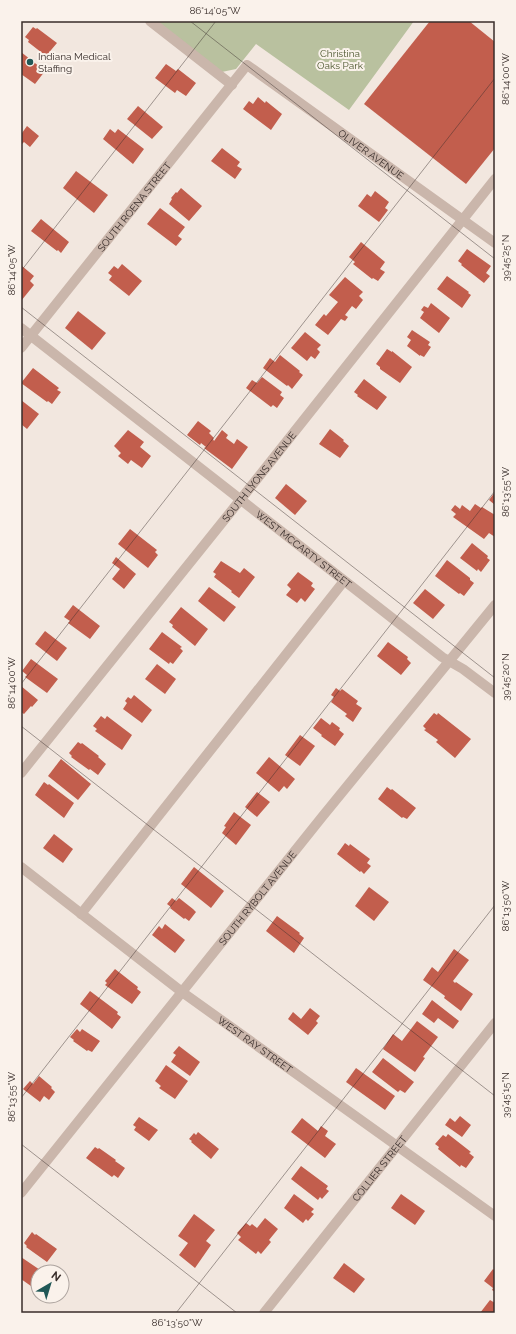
<svg xmlns="http://www.w3.org/2000/svg" width="516" height="1334" viewBox="0 0 516 1334" font-family="Raleway,sans-serif">
	<style>
		.green { fill: #b9c19f }
		.building { fill: #c25e4d }
		.lines { fill: none; stroke-linecap: round; stroke-linejoin: round }
		.minor { stroke: #cab6ab; stroke-width: 10 }
		.ticks { fill: none; stroke: #382d2a; stroke-width: 1; stroke-opacity: 0.45 }
		.poi-dot { fill: #205857; stroke: #faf2eb; stroke-width: 1.5 }
		.labels { text-anchor: middle; dominant-baseline: central; stroke-width: 4; stroke-linejoin: round; paint-order: stroke }
		.park-label { font-size: 10px; fill: #4b562e; stroke: #faf2eb }
		.poi-label { font-size: 10px; fill: #382d2a; stroke: #faf2eb; text-anchor: start }
		.street-label { font-size: 10px; fill: #382d2a; stroke: #faf2eb }
		.neatline { fill: none; stroke: #382d2a; stroke-width: 1.5 }
		.ticks-label { font-size: 10px; text-anchor: middle; fill: #382d2a }
	</style>
	<rect width="100%" height="100%" fill="#f2e7df"/>
	<!-- green -->
	<path class="green" d="M150,21H414L349,110L256,44L236,69L217,73Z"/>
	<!-- building -->
	<g class="building">
		<path d="M430,21H469L495,42V148L466,184L364,104Z"/>
		<path d="M33,27L36,29L37,28L57,43L46,56L28,42L29,40L25,37Z"/>
		<path d="M21,52L45,71L35,84L21,74Z"/>
		<path d="M166,64L176,71L178,69L196,83L186,96L177,90L175,93L155,78Z"/>
		<path d="M258,97L265,103L266,101L282,114L271,130L243,109L249,101L253,104Z"/>
		<path d="M138,106L163,127L152,139L127,119Z"/>
		<path d="M27,126L39,136L30,147L24,142L21,145V131L22,133Z"/>
		<path d="M110,129L115,133L118,129L144,149L133,164L103,139Z"/>
		<path d="M222,148L240,162L237,166L242,169L235,179L211,161Z"/>
		<path d="M76,171L108,195L94,213L63,188Z"/>
		<path d="M181,188L202,206L189,221L169,204L172,199L171,198L176,192L177,193Z"/>
		<path d="M375,191L389,202L385,208L388,210L379,222L358,206L367,194L371,197Z"/>
		<path d="M160,208L185,227L178,236L182,239L176,246L147,224Z"/>
		<path d="M41,219L69,242L61,253L58,250L57,251L31,231Z"/>
		<path d="M361,242L385,262L380,269L385,272L378,281L373,278L372,279L353,264L355,262L349,257Z"/>
		<path d="M467,249L491,266L486,273L490,276L484,283L461,265L462,264L458,261Z"/>
		<path d="M122,264L142,281L129,296L109,280L112,276L108,273L114,266L118,269Z"/>
		<path d="M22,266L34,276L30,281L34,285L21,301Z"/>
		<path d="M447,276L469,292L468,293L471,295L462,308L437,289Z"/>
		<path d="M345,277L363,292L359,296L363,300L356,309L352,306L345,315L348,317L345,321L341,319L328,335L315,325L324,314L326,316L338,302L329,295Z"/>
		<path d="M431,303L450,318L439,333L420,318L424,312L421,310L424,306L428,308Z"/>
		<path d="M78,311L106,333L92,350L65,328Z"/>
		<path d="M412,330L430,342L428,345L431,347L424,357L420,355V356L407,346L411,340L407,337Z"/>
		<path d="M305,332L321,345L317,349L320,352L315,359L311,356L307,361L291,348Z"/>
		<path d="M387,349L392,352V351L412,367L400,383L380,369V367L376,364Z"/>
		<path d="M280,355L300,371L299,372L303,375L292,389L288,385L287,386L263,368L270,358L275,362Z"/>
		<path d="M33,368L59,388L57,390L61,392L52,404L48,401L47,402L21,383Z"/>
		<path d="M262,377L282,392L280,395L284,398L277,408L273,405L271,407L246,388L252,380L257,383Z"/>
		<path d="M364,379L387,397L377,410L357,396L358,395L354,392Z"/>
		<path d="M21,400L39,414L27,429L21,424Z"/>
		<path d="M198,421L211,431L209,433L214,438L213,439L214,441L222,430L228,435L226,438L234,444L237,439L248,447L232,469L204,448L206,447L201,443L200,445L187,435Z"/>
		<path d="M330,429L344,440L343,441L349,446L340,458L319,444Z"/>
		<path d="M128,430L144,442L140,447L151,456L142,468L131,460L128,464L118,456L121,453L114,446Z"/>
		<path d="M286,484L307,501L295,515L275,498Z"/>
		<path d="M495,492V505L489,500Z"/>
		<path d="M475,504L481,508L482,507L495,515V537L489,533L484,539L453,517L456,514L451,510L455,505L460,509L462,505L470,511Z"/>
		<path d="M130,529L157,550L155,552L158,555L148,568L118,544Z"/>
		<path d="M472,543L488,556L487,558L490,560L481,572L478,569L477,571L460,558Z"/>
		<path d="M116,557L136,574L124,589L112,579L120,569L112,563Z"/>
		<path d="M447,560L470,578V580L474,583L464,596L460,593L459,594L435,576Z"/>
		<path d="M221,561L240,573L244,568L255,577L239,598L231,592L232,591L214,577L216,574L213,572Z"/>
		<path d="M298,572L313,583L311,586L315,589L305,602L301,598L297,603L286,595L291,589L287,585Z"/>
		<path d="M209,587L236,607L224,622L198,601Z"/>
		<path d="M425,589L445,605L433,619L413,603Z"/>
		<path d="M73,605L100,626L90,639L68,623L70,621L64,617Z"/>
		<path d="M181,607L208,629L195,646L172,627L173,625L169,622Z"/>
		<path d="M45,631L67,648L57,661L35,644Z"/>
		<path d="M162,632L182,647L180,648L183,651L173,664L170,662L169,664L149,649Z"/>
		<path d="M388,642L408,657L407,659L411,663L401,675L377,656Z"/>
		<path d="M31,659L58,679L47,693L25,677L27,675L22,671Z"/>
		<path d="M157,664L176,679L165,694L145,679Z"/>
		<path d="M21,686L38,700L32,707L31,706L24,714L21,712Z"/>
		<path d="M336,688L340,691L342,689L358,701L356,704L362,708L353,722L345,716L347,714L331,702L334,697L331,695Z"/>
		<path d="M134,695L152,710L142,723L123,709L127,703L125,701L128,697L131,699Z"/>
		<path d="M434,713L437,715L438,713L471,739L455,758L436,742L438,740L424,730L426,729L423,726Z"/>
		<path d="M101,716L105,719L107,716L132,735L122,750L95,731L97,729L93,726Z"/>
		<path d="M321,718L330,725L332,722L340,728L339,730L344,734L335,746L321,736L322,735L313,728Z"/>
		<path d="M300,735L315,746L300,766L285,755Z"/>
		<path d="M78,742L81,744L82,743L99,756L98,757L106,764L98,775L90,769L89,770L71,757L72,756L69,753Z"/>
		<path d="M269,757L295,779L287,789L284,786L279,792L256,773Z"/>
		<path d="M61,759L91,784L78,800L48,776Z"/>
		<path d="M44,782L48,785L49,784L74,803L64,818L35,795Z"/>
		<path d="M387,787L391,790L392,789L416,808L407,819L403,817L402,818L378,799Z"/>
		<path d="M257,792L270,802L257,817L245,807Z"/>
		<path d="M234,812L251,825L236,845L222,833L226,827L224,826Z"/>
		<path d="M54,834L73,849L63,863L43,848Z"/>
		<path d="M345,843L349,846L350,844L370,859L367,863L371,866L364,874L361,871L360,872L337,854Z"/>
		<path d="M194,867L224,891L211,908L181,884Z"/>
		<path d="M369,887L389,902L374,921L355,906Z"/>
		<path d="M172,898L176,901L179,898L193,909L196,912L189,921L185,918L184,919L170,908L171,907L167,904Z"/>
		<path d="M277,916L300,933L299,934L304,938L294,953L266,931Z"/>
		<path d="M165,924L185,940L175,953L152,935L159,926L162,929Z"/>
		<path d="M454,949L469,960L453,981L455,983L456,982L473,994L461,1011L444,998L445,996L423,980L432,967L438,972Z"/>
		<path d="M115,969L138,987L137,989L141,992L132,1004L105,985L107,983L105,981Z"/>
		<path d="M90,991L118,1012L117,1014L121,1017L112,1029L80,1004Z"/>
		<path d="M432,1000L459,1021L453,1029L438,1018L434,1023L422,1014Z"/>
		<path d="M310,1008L320,1016L316,1021L318,1023L308,1035L288,1019L293,1012L301,1019Z"/>
		<path d="M417,1021L438,1037L423,1057L425,1058L415,1072L383,1049L393,1034L402,1041Z"/>
		<path d="M77,1029L80,1032L82,1029L100,1041L92,1052L88,1050L87,1051L73,1041L74,1040L70,1037Z"/>
		<path d="M179,1046L200,1062L190,1076L171,1062L176,1055L173,1053Z"/>
		<path d="M383,1058L414,1082L405,1093L400,1090L398,1092L372,1072Z"/>
		<path d="M166,1065L188,1081L175,1099L159,1088L161,1086L155,1081Z"/>
		<path d="M356,1068L395,1096L385,1110L346,1082Z"/>
		<path d="M39,1076L52,1087L51,1088L55,1092L49,1100L44,1096L40,1102L23,1089L30,1081L33,1084Z"/>
		<path d="M460,1116L471,1125L462,1137L445,1125L450,1118L455,1122Z"/>
		<path d="M139,1117L158,1130L149,1141L134,1130L136,1127L133,1125Z"/>
		<path d="M302,1118L318,1131L321,1126L328,1131L325,1136L336,1144L325,1158L291,1132Z"/>
		<path d="M198,1132L219,1149L211,1159L191,1142L192,1141L189,1139L194,1133L196,1135Z"/>
		<path d="M448,1134L471,1152L469,1153L474,1157L466,1168L461,1165L460,1167L438,1149L439,1147L435,1144L443,1135L446,1137Z"/>
		<path d="M95,1147L98,1149L99,1148L116,1160L115,1161L125,1168L118,1178L114,1175L112,1177L86,1158Z"/>
		<path d="M301,1166L328,1186L326,1189L329,1191L322,1199L320,1197L318,1200L291,1179Z"/>
		<path d="M294,1194L314,1209L311,1212L314,1214L308,1221L306,1219L303,1223L284,1208Z"/>
		<path d="M401,1194L425,1211L415,1225L391,1208Z"/>
		<path d="M194,1214L215,1230L206,1241L211,1245L195,1268L179,1255L188,1243L178,1236Z"/>
		<path d="M265,1218L278,1229L269,1240L271,1242L261,1254L258,1251L256,1254L238,1240L241,1237L237,1233L246,1223L250,1226L252,1224L257,1228Z"/>
		<path d="M32,1232L35,1235L36,1234L57,1249L47,1262L26,1247L27,1246L24,1243Z"/>
		<path d="M21,1257L43,1272H38V1291L21,1279Z"/>
		<path d="M344,1263L365,1279L354,1293L333,1278Z"/>
		<path d="M493,1269L495,1271V1292L492,1290L493,1288L484,1281Z"/>
		<path d="M490,1300L495,1303V1313H480Z"/>
	</g>
	<g class="lines">
		<!-- minor -->
		<g class="minor">
			<path d="M150,21L232,85"/>
			<path id="s1" d="M21,328L442,657L463,669L495,693"/>
			<path id="s2" d="M21,348L247,65L495,243"/>
			<path id="s3" d="M21,773L241,499L495,179"/>
			<path id="s4" d="M21,867L182,992L495,1216"/>
			<path d="M81,914L344,581"/>
			<path id="s5" d="M21,1193L322,817L495,605"/>
			<path id="s6" d="M264,1313L495,1023"/>
		</g>
	</g>
	<!-- ticks -->
	<path class="ticks" d="M190,21L495,259M21,271L216,21M21,307L495,678M21,684L495,78M21,726L495,1096M21,1098L495,491M21,1144L237,1313M176,1313L495,905"/>
	<!-- markers -->
	<circle class="poi-dot" cx="30" cy="62" r="4"/>
	<g class="labels">
		<!-- park labels -->
		<g class="park-label">
			<text x="340" y="53">Christina<tspan x="340" dy="12">Oaks Park</tspan></text>
		</g>
		<!-- poi labels -->
		<g class="poi-label">
			<text x="38" y="56">Indiana Medical<tspan x="38" dy="12">Staffing</tspan></text>
		</g>
		<!-- street labels -->
		<g class="street-label">
			<text stroke="none"><textPath href="#s2" startOffset="515">OLIVER AVENUE</textPath></text>
			<text stroke="none"><textPath href="#s2" startOffset="181">SOUTH ROENA STREET</textPath></text>
			<text stroke="none"><textPath href="#s3" startOffset="380">SOUTH LYONS AVENUE</textPath></text>
			<text stroke="none"><textPath href="#s1" startOffset="359">WEST MCCARTY STREET</textPath></text>
			<text stroke="none"><textPath href="#s5" startOffset="378">SOUTH RYBOLT AVENUE</textPath></text>
			<text stroke="none"><textPath href="#s4" startOffset="294">WEST RAY STREET</textPath></text>
			<text stroke="none"><textPath href="#s6" startOffset="185">COLLIER STREET</textPath></text>
		</g>
	</g>
	<!-- border -->
	<rect width="516" height="1334" fill="none" stroke="#faf2eb" stroke-width="44"/>
	<!-- north arrow -->
	<g transform="translate(50 1284) rotate(38)"><circle r="19" fill="#faf2eb" stroke="#aca39e"/>
	<path d="M0-3L7 15L0 10L-7 15Z" fill="#205857"/>
	<text y="-6" font-size="11" font-weight="bold" text-anchor="middle" fill="#382d2a">N</text>
	</g>
	<rect x="22" y="22" width="472" height="1290" class="neatline"/>
	<g class="ticks-label">
		<text x="215" y="14">86°14'05"W</text>
		<text transform="translate(505 79) rotate(-90)" y="4">86°14'00"W</text>
		<text transform="translate(505 258) rotate(-90)" y="4">39°45'25"N</text>
		<text transform="translate(11 270) rotate(-90)" y="4">86°14'05"W</text>
		<text transform="translate(505 492) rotate(-90)" y="4">86°13'55"W</text>
		<text transform="translate(505 677) rotate(-90)" y="4">39°45'20"N</text>
		<text transform="translate(11 683) rotate(-90)" y="4">86°14'00"W</text>
		<text transform="translate(505 906) rotate(-90)" y="4">86°13'50"W</text>
		<text transform="translate(505 1095) rotate(-90)" y="4">39°45'15"N</text>
		<text transform="translate(11 1097) rotate(-90)" y="4">86°13'55"W</text>
		<text x="177" y="1326">86°13'50"W</text>
	</g>
</svg>
